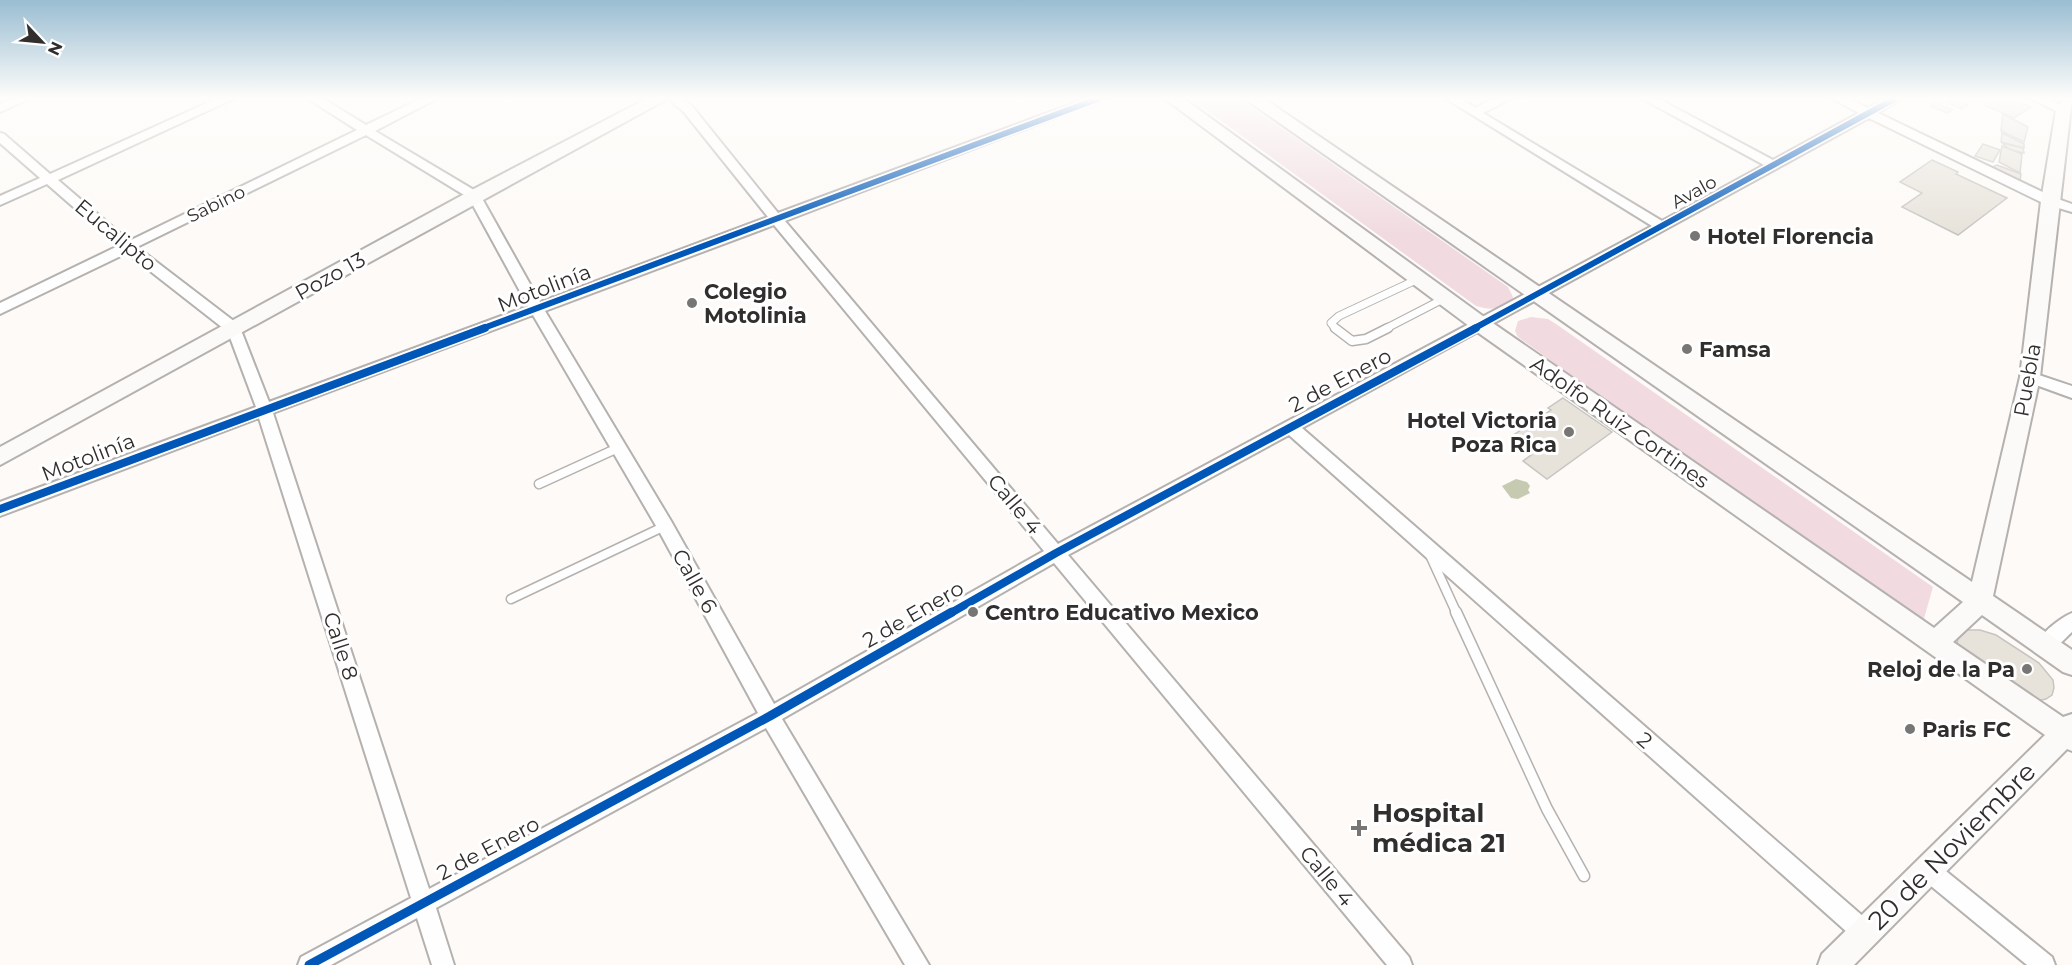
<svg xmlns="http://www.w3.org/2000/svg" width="2072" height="965" viewBox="0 0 2072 965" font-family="Montserrat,sans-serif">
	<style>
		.green { fill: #f1dbe0 }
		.water { fill: #c5cab0 }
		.building { fill: #e7e3db; stroke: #c7c5c2; stroke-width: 1.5 }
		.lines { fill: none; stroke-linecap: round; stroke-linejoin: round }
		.service-far2-casing { stroke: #b4b1af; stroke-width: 9 }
		.service-far1-casing { stroke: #b4b1af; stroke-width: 11 }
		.service-casing { stroke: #b4b1af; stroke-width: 13 }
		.minor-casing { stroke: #b4b1af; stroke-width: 4 }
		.secondary-casing { stroke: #b4b1af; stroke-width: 4 }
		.service-far2 { stroke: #fffefe; stroke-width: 7 }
		.service-far1 { stroke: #fffefe; stroke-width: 8 }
		.service { stroke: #fffefe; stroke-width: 10 }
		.minor { fill: #fffefe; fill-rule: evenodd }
		.secondary { fill: #fcfaf9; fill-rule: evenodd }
		.cycleway-far2-casing { stroke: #fff; stroke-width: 9 }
		.cycleway-far1-casing { stroke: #fff; stroke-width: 11 }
		.cycleway-casing { stroke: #fff; stroke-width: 13 }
		.cycleway-far2 { stroke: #0057b8; stroke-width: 6 }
		.cycleway-far1 { stroke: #0057b8; stroke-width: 8 }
		.cycleway { stroke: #0057b8; stroke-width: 9 }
		.poi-dot { fill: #787674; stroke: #fff; stroke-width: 2 }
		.labels { text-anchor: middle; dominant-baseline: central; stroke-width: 6; stroke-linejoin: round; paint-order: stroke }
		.far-street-label { font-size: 18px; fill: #312f2d; stroke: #fff }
		.street-label { font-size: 21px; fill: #312f2d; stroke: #fff }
		.poi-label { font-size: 21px; font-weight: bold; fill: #312f2d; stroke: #fff; text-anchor: start }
		.near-poi-label { font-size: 26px; font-weight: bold; fill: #312f2d; stroke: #fff; text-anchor: start }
		.near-street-label { font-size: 26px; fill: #312f2d; stroke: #fff }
	</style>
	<rect width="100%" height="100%" fill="#fdfaf7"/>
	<!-- green -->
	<g class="green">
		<path d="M1190,98H1239L1508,287L1513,297L1511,302C1499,310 1490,310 1476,306Z"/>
		<path d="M1531,317L1548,319L1556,324L1933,587L1921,629L1518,337L1515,331L1518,321Z"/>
	</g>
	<!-- water -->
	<path class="water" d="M1516,479L1527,482L1530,486L1528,490L1530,493L1518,499L1511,498L1502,486Z"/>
	<!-- building -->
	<g class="building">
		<path d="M1952,98L1968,105L1962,109L1946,102Z"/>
		<path d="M1994,98H2011L2031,107L2014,118L1984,105Z"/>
		<path d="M1935,103L1952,110L1947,113L1931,106Z"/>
		<path d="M2003,114L2028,127L2024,142L2001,131Z"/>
		<path d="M2002,133L2024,144V148L2001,142Z"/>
		<path d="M2002,143L2023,148L2024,153L2010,150Z"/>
		<path d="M1983,144L2000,150L1993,162L1975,156Z"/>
		<path d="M2002,146L2022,154L2020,173L1999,162Z"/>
		<path d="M1932,160L1958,172L1956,174L2007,198L1958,235L1902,207L1922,193L1900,182Z"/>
		<path d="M1997,165L2021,174L2020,181L1992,167Z"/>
		<path d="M1563,398L1612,432L1547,479L1523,461L1538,450L1515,434L1551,410L1548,408Z"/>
		<path d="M1967,630H1980L1996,635L2039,663L2053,680L2054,688L2052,695L2046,699L2037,701L1957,647L1958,636Z"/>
	</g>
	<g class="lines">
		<!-- service-far2 casing -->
		<g class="service-far2-casing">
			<g id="service-far2">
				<path d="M1336,329L1331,323L1339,316L1418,279"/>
				<path d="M1385,329L1445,298"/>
			</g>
		</g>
		<!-- service-far1 casing -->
		<g class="service-far1-casing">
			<g id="service-far1">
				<path d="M1335,328L1352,341L1366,339L1388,328"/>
				<path d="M539,484L620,447"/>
				<path d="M1430,555L1457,614"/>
				<path d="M511,599L665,526"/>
			</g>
		</g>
		<!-- service casing -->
		<g class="service-casing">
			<path id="service" d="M1456,612L1547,809L1584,876"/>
		</g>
		<!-- minor casing -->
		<g class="minor-casing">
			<g id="minor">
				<path d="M13,98H31L0,112V104Z"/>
				<path d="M218,98H235L58,180L129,241L357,130L307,98H322L366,125L422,98H438L375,131L479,193L540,302L768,217L683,111L667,98H681L691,105L778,213L1088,98H1106L785,221L1058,544L1652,226L1445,98H1460L1475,108L1495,98H1512L1483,113L1662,221L1764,165L1641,98H1657L1773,160L1859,113L1831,98H1847L1868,108L1886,98H1902L1878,113L2055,198L2072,204V212L2045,204L1869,118L1302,428L1873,925L1876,933L1873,941L1865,944L1857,941L1289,435L1068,555L1409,957L1412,965H1387L1054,563L782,719L929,965H905L766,728L436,908L454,965H432L417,918L331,965H298L301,957L411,898L259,418L0,516V502L256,407L228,332L127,253L0,314V303L118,246L47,184L0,205V196L40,178L0,143V133L4,134L50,174ZM366,135L469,198L528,306L269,402L239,325L137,247ZM774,225L1044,551L774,704L671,521L545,311ZM533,315L659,531L758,713L429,889L273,413Z"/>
				<path d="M2030,98H2047L2070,110L2064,114L2060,113Z"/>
				<path d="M2030,372L2072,386V398L2025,381L2022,377L2025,373Z"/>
				<path d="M2072,613V632C2062,641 2052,655 2038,651L2036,645C2041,633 2060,618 2072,613Z"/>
				<path d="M1928,860L1936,863L2052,957L2055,965H2027L1920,877L1917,870L1920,863Z"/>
			</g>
		</g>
		<!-- secondary casing -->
		<g class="secondary-casing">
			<g id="secondary">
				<path d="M648,98H669L0,465V447L468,192Z"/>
				<path d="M1164,98H1183L1487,319L1934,628L1963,602L1244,98H1263L1972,582L2020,377L2041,201L2056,110L2064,98H2072L2040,377L1993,596L2072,650V675L2063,672L1982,615L1953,642L2063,717L2072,714V751L2067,749L1854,965H1818L1822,954L2045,735L1473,329Z"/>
			</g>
		</g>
		<!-- service-far2 -->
		<use href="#service-far2" class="service-far2"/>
		<!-- service-far1 -->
		<use href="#service-far1" class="service-far1"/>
		<!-- service -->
		<use href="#service" class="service"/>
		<!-- minor -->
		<use href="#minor" class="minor"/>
		<!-- secondary -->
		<use href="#secondary" class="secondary"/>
		<!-- cycleway-far2 casing -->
		<g class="cycleway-far2-casing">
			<g id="cycleway-far2">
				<path d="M481,329L1100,98"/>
				<path d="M1473,329L1896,98"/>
			</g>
		</g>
		<!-- cycleway-far1 casing -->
		<g class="cycleway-far1-casing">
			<g id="cycleway-far1">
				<path d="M0,509L485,328"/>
				<path d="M949,614L1056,553L1476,328"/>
			</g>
		</g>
		<!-- cycleway casing -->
		<g class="cycleway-casing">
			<path id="cycleway" d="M309,965L770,716L952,612"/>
		</g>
		<!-- cycleway-far2 -->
		<use href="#cycleway-far2" class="cycleway-far2"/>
		<!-- cycleway-far1 -->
		<use href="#cycleway-far1" class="cycleway-far1"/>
		<!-- cycleway -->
		<use href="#cycleway" class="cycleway"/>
	</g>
	<!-- sky -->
	<linearGradient id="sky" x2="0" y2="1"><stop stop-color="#9abdd2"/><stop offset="0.42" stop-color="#fefdfb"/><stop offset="1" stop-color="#fefdfb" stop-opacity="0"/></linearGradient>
	<rect width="2072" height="234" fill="url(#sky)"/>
	<!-- markers -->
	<g class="poi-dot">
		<circle cx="1695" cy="236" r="6"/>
		<circle cx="692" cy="303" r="6"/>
		<circle cx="1687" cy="349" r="6"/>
		<circle cx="1569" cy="432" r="6"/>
		<circle cx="973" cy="612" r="6"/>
		<circle cx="2027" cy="669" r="6"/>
		<circle cx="1910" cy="729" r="6"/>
		<path d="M1356 819h6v6h6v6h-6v6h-6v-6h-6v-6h6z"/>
	</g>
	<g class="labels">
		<!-- far-street labels -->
		<g class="far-street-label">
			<text transform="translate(1694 192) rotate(-29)">Avalo</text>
			<text transform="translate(216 204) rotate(-26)">Sabino</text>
		</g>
		<!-- street labels -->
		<g class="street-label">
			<text transform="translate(116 235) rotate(40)">Eucalipto</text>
			<text transform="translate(330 276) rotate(-29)">Pozo 13</text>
			<text transform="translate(544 288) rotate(-21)">Motolinía</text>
			<text transform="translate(1340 380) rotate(-28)">2 de Enero</text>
			<text transform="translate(2027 380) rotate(-80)">Puebla</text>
			<text transform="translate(1620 422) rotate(35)">Adolfo Ruiz Cortines</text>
			<text transform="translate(88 457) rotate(-21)">Motolinía</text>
			<text transform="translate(1015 504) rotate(50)">Calle 4</text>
			<text transform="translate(695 581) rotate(61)">Calle 6</text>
			<text transform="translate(913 614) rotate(-30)">2 de Enero</text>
			<text transform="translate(341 646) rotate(72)">Calle 8</text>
			<text transform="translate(1645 740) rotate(41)">2</text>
			<text transform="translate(488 848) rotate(-28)">2 de Enero</text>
			<text transform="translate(1327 876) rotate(50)">Calle 4</text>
		</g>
		<!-- poi labels -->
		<g class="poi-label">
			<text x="1707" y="236">Hotel Florencia</text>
			<text x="704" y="291">Colegio<tspan x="704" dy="24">Motolinia</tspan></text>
			<text x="1699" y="349">Famsa</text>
			<text x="1557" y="420" text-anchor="end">Hotel Victoria<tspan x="1557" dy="24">Poza Rica</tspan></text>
			<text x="985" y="612">Centro Educativo Mexico</text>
			<text x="2015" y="669" text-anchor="end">Reloj de la Pa</text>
			<text x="1922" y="729">Paris FC</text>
		</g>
		<!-- near-poi labels -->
		<g class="near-poi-label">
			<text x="1372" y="813">Hospital<tspan x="1372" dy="30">médica 21</tspan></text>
		</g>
		<!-- near-street labels -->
		<g class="near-street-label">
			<text transform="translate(1952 846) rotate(-45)">20 de Noviembre</text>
		</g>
	</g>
	<!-- north arrow -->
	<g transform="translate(42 42) rotate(116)" stroke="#ffffff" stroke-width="4.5" paint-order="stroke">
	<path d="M0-4.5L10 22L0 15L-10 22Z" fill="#312f2d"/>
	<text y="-9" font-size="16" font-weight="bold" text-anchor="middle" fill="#312f2d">N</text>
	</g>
</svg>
